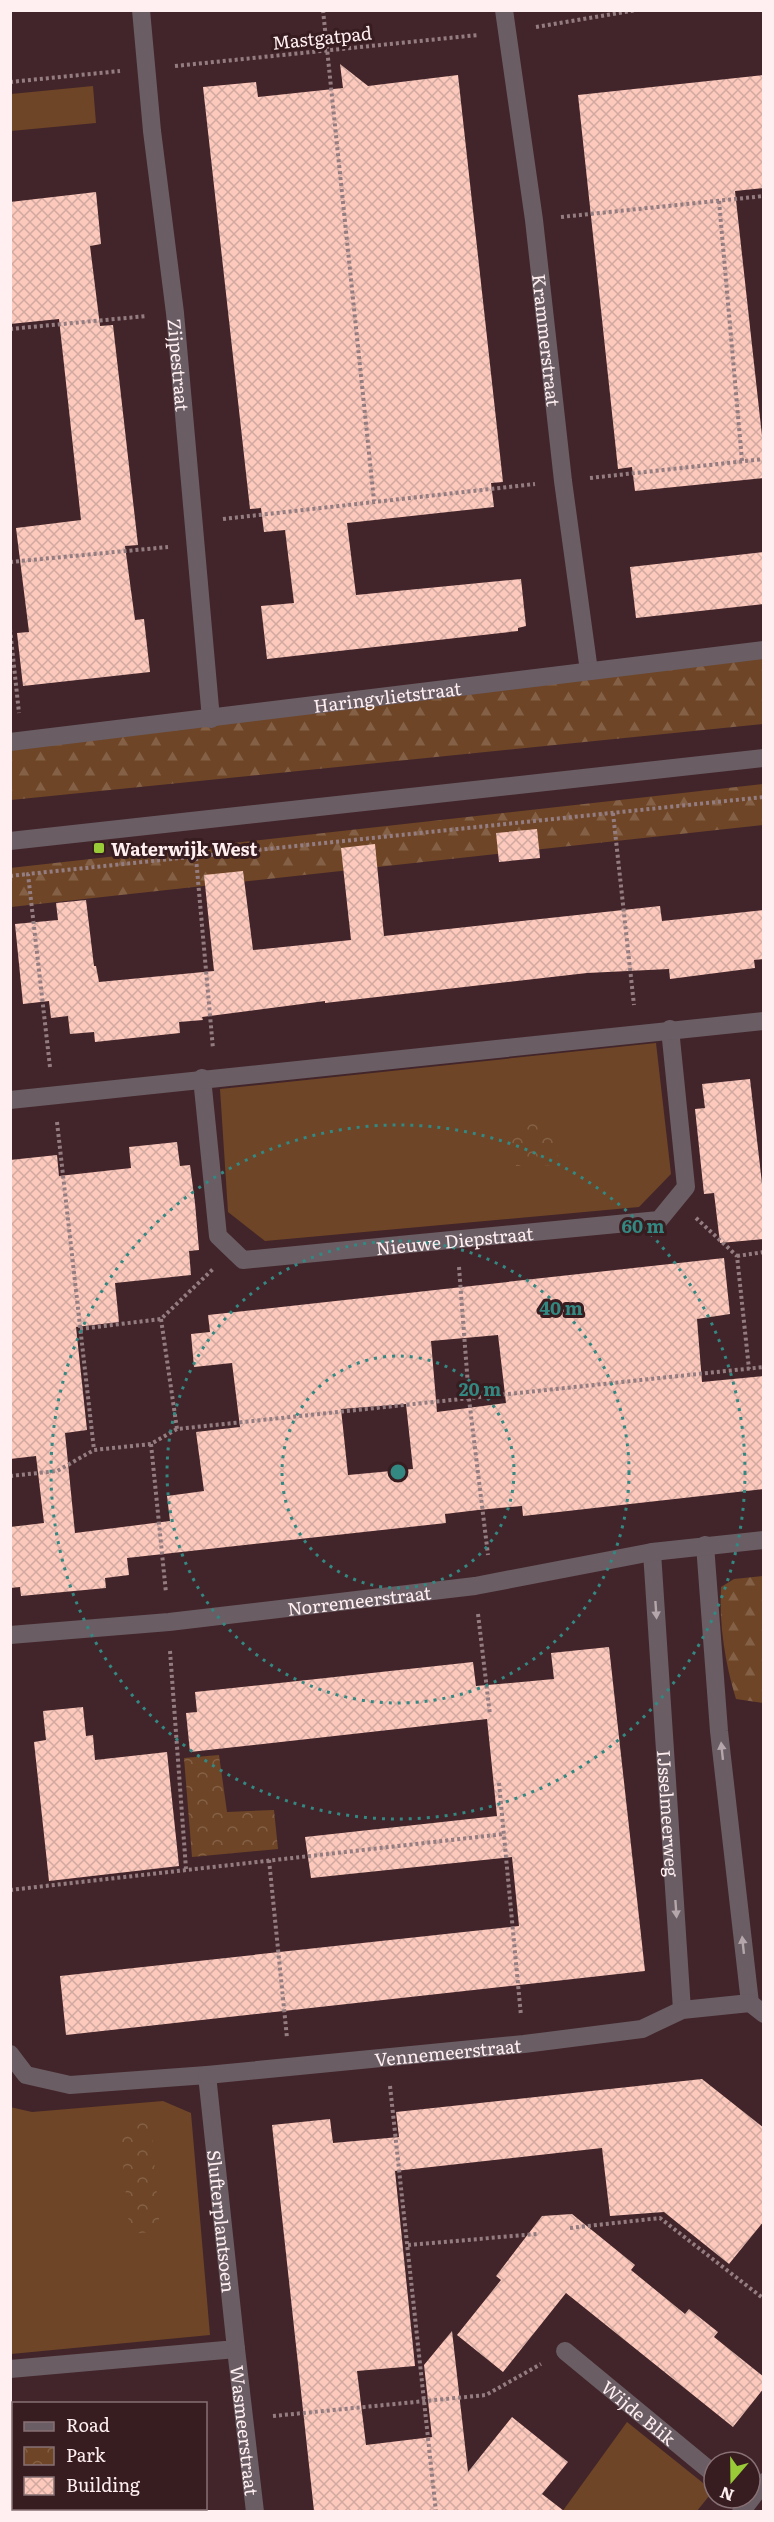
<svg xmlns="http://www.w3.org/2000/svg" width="774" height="2522" viewBox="0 0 774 2522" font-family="Literata,serif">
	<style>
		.grass { fill: #6e4526 }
		.forest { fill: url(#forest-firs) }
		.park { fill: url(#park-crowns) }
		.building { fill: url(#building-cross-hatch); fill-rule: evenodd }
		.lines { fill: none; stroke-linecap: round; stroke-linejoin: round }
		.path { stroke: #947d81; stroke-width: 4; stroke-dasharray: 3 3; stroke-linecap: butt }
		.lane { stroke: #6a5d64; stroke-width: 18 }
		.street { stroke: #6a5d64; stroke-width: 18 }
		.oneway { fill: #b4a6aa }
		.ring { fill: none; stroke: #338882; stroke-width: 3; stroke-dasharray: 3 6 }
		.poi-dot { fill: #98cb37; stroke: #371c20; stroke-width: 2 }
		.labels { text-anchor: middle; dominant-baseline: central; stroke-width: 6; stroke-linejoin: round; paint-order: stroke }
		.street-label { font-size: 18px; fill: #ffeff1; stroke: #371c20 }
		.poi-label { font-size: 18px; font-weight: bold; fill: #ffeff1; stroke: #371c20; text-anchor: start }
		.centre { fill: #338882; stroke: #371c20; stroke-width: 3 }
		.ring-label { font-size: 18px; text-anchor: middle; font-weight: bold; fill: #338882; stroke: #371c20; stroke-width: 6; stroke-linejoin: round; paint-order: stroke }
	</style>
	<defs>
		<pattern id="forest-firs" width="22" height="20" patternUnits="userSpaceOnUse" patternTransform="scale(1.5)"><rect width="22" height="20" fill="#6e4526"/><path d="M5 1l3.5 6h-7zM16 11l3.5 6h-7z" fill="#846046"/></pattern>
		<pattern id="park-crowns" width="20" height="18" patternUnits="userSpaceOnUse" patternTransform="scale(1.5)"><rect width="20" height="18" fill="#6e4526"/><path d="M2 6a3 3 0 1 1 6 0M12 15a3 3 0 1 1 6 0" fill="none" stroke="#846046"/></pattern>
		<pattern id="building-cross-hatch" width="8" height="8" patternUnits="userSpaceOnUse" patternTransform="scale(1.5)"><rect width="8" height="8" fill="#fdc9bd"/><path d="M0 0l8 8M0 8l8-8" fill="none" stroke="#d1a9a0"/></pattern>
	</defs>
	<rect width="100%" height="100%" fill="#42252a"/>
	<!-- grass -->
	<g class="grass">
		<path d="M93,86L96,123L11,131V94Z"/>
		<path d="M656,1043L671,1174L639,1207L265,1241L228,1212L220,1089Z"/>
		<path d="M163,2101L191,2113L210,2335L11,2354L10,2107L32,2112Z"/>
		<path d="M627,2422L713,2491L697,2511L562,2512Z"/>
	</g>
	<!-- forest -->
	<g class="forest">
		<path d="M763,656V724L11,800L10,737Z"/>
		<path d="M763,784V825L11,907L10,868Z"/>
		<path d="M763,1576V1703L736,1699C725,1663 719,1625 721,1587L734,1579Z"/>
	</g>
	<!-- park -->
	<g class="park">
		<path d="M555,1122L558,1165L516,1166L509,1125Z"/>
		<path d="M219,1755L227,1812L274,1810L278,1849L192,1857L184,1758Z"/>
		<path d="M151,2122L160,2231L130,2234L119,2124Z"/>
	</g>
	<!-- building -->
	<g class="building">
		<path d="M340,64L368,86L458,75L503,482L491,483L494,507L347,523L356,595L521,579L526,626L518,628V631L267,659L261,606L294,603L285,530L264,532L261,508L250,509L203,87L256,82L258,97L343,88Z"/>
		<path d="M764,75V188L735,191L764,454V478L635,491L632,467L618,469L578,95Z"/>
		<path d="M96,192L101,244L90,246L100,326L113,325L138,545L125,546L135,620L144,619L150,672L23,686L17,633L29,632L16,528L81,520L59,319L10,324V202Z"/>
		<path d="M764,552V604L636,618L630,567Z"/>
		<path d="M537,829L540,858L499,862L496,833Z"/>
		<path d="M375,844L384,936L660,906L662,921L764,910V959L754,960L755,968L670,979L669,969L587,973L325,1003V1001L202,1017L203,1020L179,1022L180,1033L95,1042L94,1032L70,1034L68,1016L51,1018L49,1001L23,1004L15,924L58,920L56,903L86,900L94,966H96L99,982L214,971L204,875L243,871L253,950L351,940L341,848Z"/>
		<path d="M750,1079L764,1201V1239L720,1243L714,1193L704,1194L695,1109L705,1108L702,1084Z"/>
		<path d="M177,1142L180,1166L190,1165L195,1203L199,1250L189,1251L191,1275L115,1283L119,1322L76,1327L87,1430L65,1433L75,1533L170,1521L167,1496L204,1491L196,1432L240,1427L232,1363L194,1367L191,1334L210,1332L208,1315L724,1258L730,1314L697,1319L702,1382L764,1376V1489L523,1516L522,1506L478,1510L445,1514L446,1523L127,1558L129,1575L105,1578L106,1588L21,1596L20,1587L10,1588V1527L44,1523L36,1456L10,1459V1160L57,1155L59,1176L131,1168L129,1147ZM498,1335L506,1403L437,1412L431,1341ZM406,1404L413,1469L348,1475L341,1409Z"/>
		<path d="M609,1647L645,1971L66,2035L60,1976L519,1926L512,1857L311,1878L305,1837L497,1816L487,1719L190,1752L186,1713L197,1712L195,1692L473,1662L476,1686L554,1679L551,1653Z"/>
		<path d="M83,1707L86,1736L93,1735L95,1760L167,1752L179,1866L49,1881L34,1742L46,1740L43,1711Z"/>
		<path d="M702,2079L764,2128V2221L729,2264L664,2212L610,2216L602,2148L395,2171L415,2366L357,2371L366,2445L432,2437L424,2365L452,2331L468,2472L512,2417L568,2462L542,2494L564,2511H314L272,2125L330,2119L333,2143L399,2137L396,2112Z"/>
		<path d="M572,2214L635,2265L631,2270L685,2314L689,2309L718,2332L714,2337L764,2377V2388L733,2427L566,2293L503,2372L457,2335L501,2280L496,2276L542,2216Z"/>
	</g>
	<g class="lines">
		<!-- path -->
		<g class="path">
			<path d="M323,10L374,501"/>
			<path d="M536,27L636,10"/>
			<path d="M175,66L478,35"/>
			<path d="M10,82L120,71"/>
			<path d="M719,201L742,461"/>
			<path d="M561,217L764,196"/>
			<path d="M10,329L147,316"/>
			<path d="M590,478L764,459"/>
			<path d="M223,519L535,484"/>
			<path d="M10,562L168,547"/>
			<path d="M10,629L19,713"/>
			<path d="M613,813L634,1005"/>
			<path d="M196,858L213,1049"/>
			<path d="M10,876L28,874"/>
			<path d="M50,1067L28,874L764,797"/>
			<path d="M57,1122L94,1450"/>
			<path d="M696,1218L737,1256L749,1369"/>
			<path d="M737,1256L764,1252"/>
			<path d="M459,1267L469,1399L488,1555"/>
			<path d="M161,1319L177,1429"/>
			<path d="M80,1329L161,1319L213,1269"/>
			<path d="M151,1444L166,1593"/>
			<path d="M10,1476L57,1471L94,1450L151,1444L177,1429L764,1367"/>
			<path d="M478,1614L490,1715"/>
			<path d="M170,1651L186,1869"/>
			<path d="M499,1783L521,2016"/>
			<path d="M269,1860L287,2038"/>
			<path d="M10,1890L504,1834"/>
			<path d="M390,2086L436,2512"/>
			<path d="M570,2228L660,2218L764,2299"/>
			<path d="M408,2245L537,2234"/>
			<path d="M273,2416L486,2395L541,2364"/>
		</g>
		<!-- lane -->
		<path class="lane" d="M10,841L764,758"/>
		<!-- street -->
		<g class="street">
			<path id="s1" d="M141,10L152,131L175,313L211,719"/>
			<path id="s2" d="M504,10L534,220L563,481L589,671"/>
			<path id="s3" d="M10,742L764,650"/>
			<path id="s4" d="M202,1078L218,1236L243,1260L659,1220L686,1187L670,1029"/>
			<path d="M10,1100L764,1021"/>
			<path d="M705,1545L719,1731L750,2003"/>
			<path id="s5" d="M652,1552L682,2010"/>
			<path id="s6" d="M10,1635L169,1622L475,1586L652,1552L764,1540"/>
			<path id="s7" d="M10,2054L26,2075L70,2085L207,2075L236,2349L10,2369"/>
			<path id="s8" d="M207,2075L524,2044L642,2029L682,2010L750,2003L764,2014"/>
			<path id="s9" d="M236,2349L255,2512"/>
			<path id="s10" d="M565,2351L714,2474"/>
			<path d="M741,2512L764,2482"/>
		</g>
	</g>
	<!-- one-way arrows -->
	<defs><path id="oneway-solid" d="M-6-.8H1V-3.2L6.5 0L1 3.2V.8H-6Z" transform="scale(1.5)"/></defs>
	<g class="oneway">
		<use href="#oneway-solid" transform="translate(656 1610) rotate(86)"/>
		<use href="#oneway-solid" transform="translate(722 1751) rotate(-96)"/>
		<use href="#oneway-solid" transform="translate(676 1909) rotate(86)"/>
		<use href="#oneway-solid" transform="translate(743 1945) rotate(-96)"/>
	</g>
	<!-- distance rings -->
	<g class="ring">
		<circle cx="398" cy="1472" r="116"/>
		<circle cx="398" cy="1472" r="231"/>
		<circle cx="398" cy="1472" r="347"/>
	</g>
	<!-- markers -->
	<rect class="poi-dot" x="93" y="842" width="12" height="12" rx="3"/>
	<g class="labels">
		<!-- street labels -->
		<g class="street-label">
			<text transform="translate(322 37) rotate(-6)">Mastgatpad</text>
			<text stroke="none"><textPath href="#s2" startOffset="333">Krammerstraat</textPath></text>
			<text stroke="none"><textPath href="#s1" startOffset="357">Zijpestraat</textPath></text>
			<text stroke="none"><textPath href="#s3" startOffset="380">Haringvlietstraat</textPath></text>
			<text stroke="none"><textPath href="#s4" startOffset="406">Nieuwe Diepstraat</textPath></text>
			<text stroke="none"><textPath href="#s6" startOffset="351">Norremeerstraat</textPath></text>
			<text stroke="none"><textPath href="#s5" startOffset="262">IJsselmeerweg</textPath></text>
			<text stroke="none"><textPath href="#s8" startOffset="242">Vennemeerstraat</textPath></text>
			<text stroke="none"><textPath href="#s7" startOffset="356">Slufterplantsoen</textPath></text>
			<text stroke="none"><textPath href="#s10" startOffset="96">Wijde Blik</textPath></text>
			<text stroke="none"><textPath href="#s9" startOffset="82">Wasmeerstraat</textPath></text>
		</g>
		<!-- poi labels -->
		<g class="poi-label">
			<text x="111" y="848">Waterwijk West</text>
		</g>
	</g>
	<circle cx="398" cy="1472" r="9" class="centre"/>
	<g class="ring-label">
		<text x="643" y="1233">60 m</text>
		<text x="561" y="1315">40 m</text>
		<text x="480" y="1396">20 m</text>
	</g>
	<!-- border -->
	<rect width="774" height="2522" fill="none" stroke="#ffeff1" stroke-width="24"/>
	<!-- legend -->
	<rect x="12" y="2402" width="195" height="108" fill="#371c20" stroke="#877074" stroke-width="1.5"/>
	<rect x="24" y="2422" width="30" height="9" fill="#6a5d64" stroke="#877074" stroke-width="1.5"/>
	<text x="66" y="2432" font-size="18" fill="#ffeff1">Road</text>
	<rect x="24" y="2447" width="30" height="18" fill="url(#park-crowns)" stroke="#877074" stroke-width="1.5"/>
	<text x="66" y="2462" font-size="18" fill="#ffeff1">Park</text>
	<rect x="24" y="2477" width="30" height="18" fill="url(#building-cross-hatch)" stroke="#877074" stroke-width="1.5"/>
	<text x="66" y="2492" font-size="18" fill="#ffeff1">Building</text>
	<!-- north arrow -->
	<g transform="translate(732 2480) rotate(200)"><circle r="28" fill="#371c20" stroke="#877074" stroke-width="1.5"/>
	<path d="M0-4.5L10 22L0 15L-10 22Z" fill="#98cb37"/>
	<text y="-9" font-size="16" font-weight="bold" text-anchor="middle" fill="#ffeff1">N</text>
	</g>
</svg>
